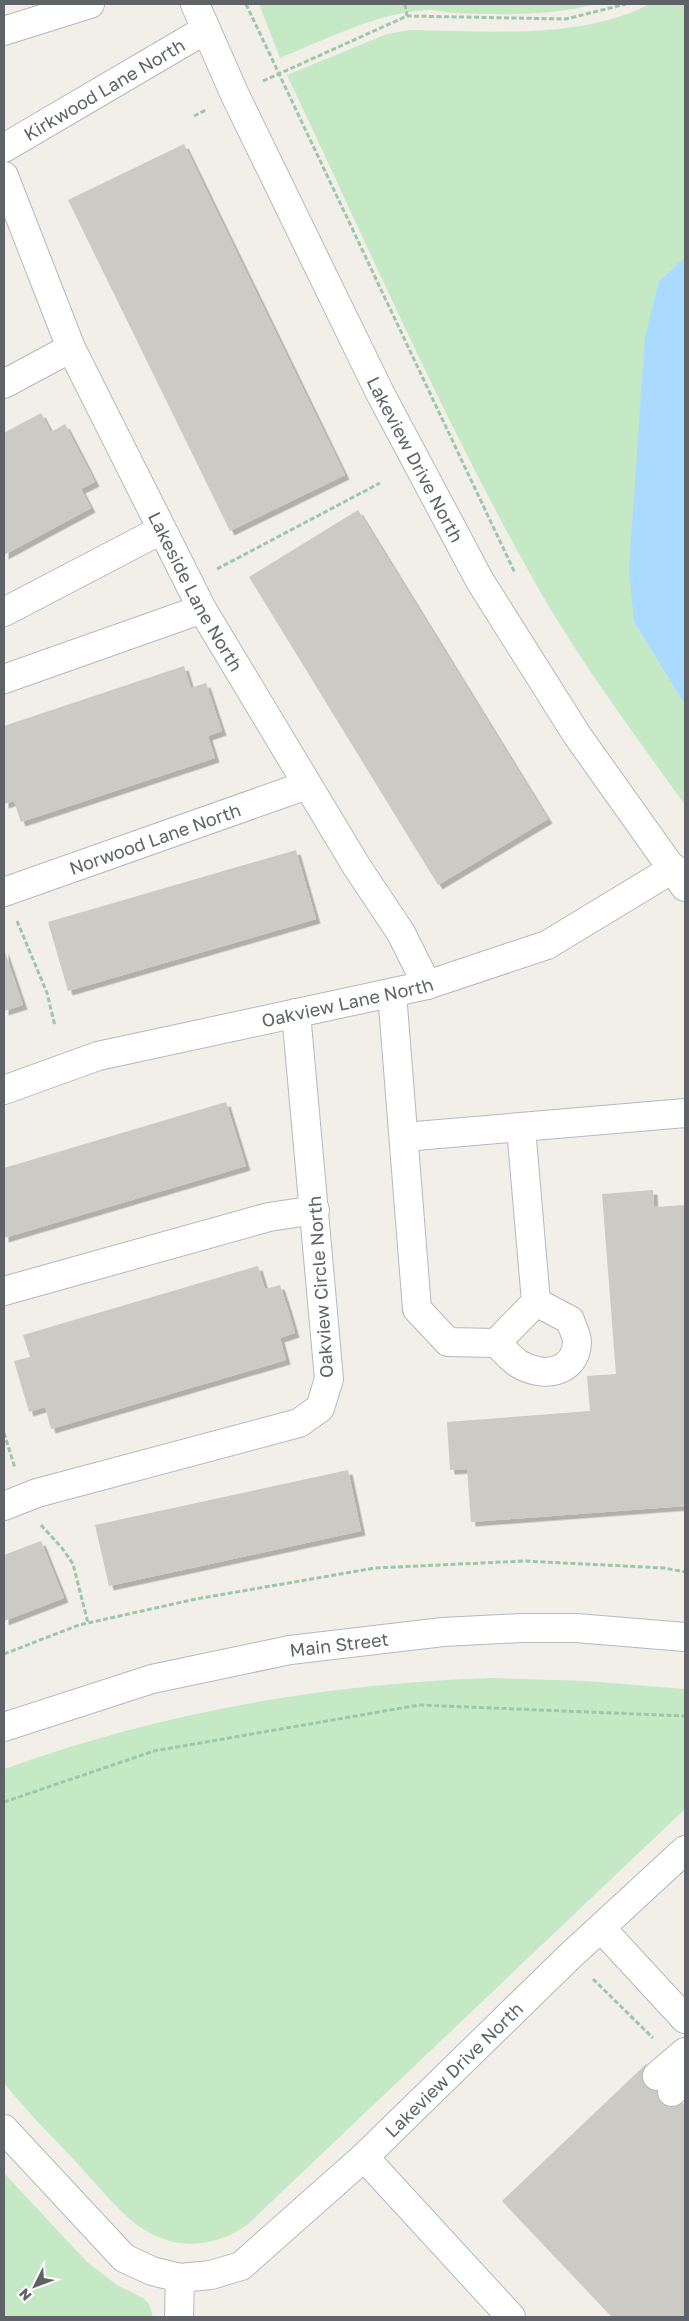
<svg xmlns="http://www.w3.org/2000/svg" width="689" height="2321" viewBox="0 0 689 2321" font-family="'Golos Text',sans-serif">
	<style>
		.green { fill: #c5e8c5 }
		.water { fill: #aadaff }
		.building { fill: #cccac5; filter: url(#shadow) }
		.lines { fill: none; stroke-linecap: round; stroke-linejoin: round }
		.minor-casing { stroke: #b5b8bc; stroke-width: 30 }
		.path { stroke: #9cc7a9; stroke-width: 3; stroke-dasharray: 5 2.5; stroke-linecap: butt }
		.minor { stroke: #fff; stroke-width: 28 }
		.labels { text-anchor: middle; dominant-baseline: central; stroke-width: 4; stroke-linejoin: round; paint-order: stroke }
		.street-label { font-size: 18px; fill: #5f6368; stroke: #fff }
	</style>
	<defs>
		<filter id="shadow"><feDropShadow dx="4.5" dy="4.5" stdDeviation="0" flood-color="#0004"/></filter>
	</defs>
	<rect width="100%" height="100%" fill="#f1efe8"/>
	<!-- green -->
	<g class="green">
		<path d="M259,4H596C550,16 502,15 455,13C445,13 435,9 425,10C374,14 327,39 280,58Z"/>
		<path d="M650,4H685V257L659,281L634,622L685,705V805C632,731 578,659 533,579C442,417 367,244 287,75L387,34L411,30C487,31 581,40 650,4Z"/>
		<path d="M491,1678L586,1681L685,1689V1809L247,2225C215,2247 178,2251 143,2229C121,2215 95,2182 76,2162C52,2136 26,2111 4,2083V1769C163,1712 322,1684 491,1678Z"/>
		<path d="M4,2173L87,2262L117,2285L143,2298L149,2304L153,2317H4Z"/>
	</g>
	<!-- water -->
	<path class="water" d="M685,257V705L634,622L629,568L645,337L659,281Z"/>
	<!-- building -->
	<g class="building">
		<path d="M184,144L345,475L230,531L68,200Z"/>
		<path d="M41,413L51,432L65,424L95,482L81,489L91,508L4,555V433Z"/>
		<path d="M358,510L548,819L438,885L249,577Z"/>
		<path d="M184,666L191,688L206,683L222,731L208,736L215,758L21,822L14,801L4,804V726Z"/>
		<path d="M296,850L316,919L68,991L48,922Z"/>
		<path d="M4,949L23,1005L4,1011Z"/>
		<path d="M226,1102L246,1166L4,1238V1168Z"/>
		<path d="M653,1190L654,1207L685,1205V1506L471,1522L467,1469L450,1470L447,1422L590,1411L587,1376L616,1374L602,1194Z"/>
		<path d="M258,1266L265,1289L280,1285L288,1309L295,1333L280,1338L286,1360L51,1429L45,1407L29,1412L14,1361L30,1357L23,1335Z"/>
		<path d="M348,1470L361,1531L109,1586L95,1525Z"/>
		<path d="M41,1541L64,1598L4,1621V1555Z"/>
		<path d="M646,2064L685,2106V2317H612L502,2201Z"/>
	</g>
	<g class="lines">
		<!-- minor casing -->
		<g class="minor-casing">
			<g id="minor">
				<path id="s1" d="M195,4L235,95L380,393L480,581L577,735L685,887"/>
				<path d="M4,31L90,4"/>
				<path id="s2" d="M4,148L205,30"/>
				<path id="s3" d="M4,176L71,348L202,609L357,867L401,933L427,985"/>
				<path d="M4,384L71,348"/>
				<path d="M4,612L161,530"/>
				<path d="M4,679L202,609"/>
				<path id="s4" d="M4,892L307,785"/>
				<path d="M392,993L417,1309L448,1342L496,1343L536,1302L521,1128"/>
				<path id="s5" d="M4,1090L98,1056L427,985L547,945L674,868"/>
				<path d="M404,1137L685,1113"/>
				<path d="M4,1291L269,1217L315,1210"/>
				<path d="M496,1343C504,1350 511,1359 519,1364C542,1378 576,1374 577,1342C577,1335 572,1327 570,1320L536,1302"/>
				<path d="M4,1506L37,1493L299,1423L320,1408L329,1379L296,1013"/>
				<path id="s6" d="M4,1727L152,1679L290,1650L443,1632L521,1628H576L685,1637"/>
				<path d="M601,1928L685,2019"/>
				<path d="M657,2076L685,2052"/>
				<path d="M672,2092L685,2078"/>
				<path id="s7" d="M4,2129L124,2258L152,2271L180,2278L211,2275L241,2266L364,2157L570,1956L685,1850"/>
				<path d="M364,2157L511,2317"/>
				<path d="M179,2317L180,2278"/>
			</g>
		</g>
		<!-- path -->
		<g class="path">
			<path d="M246,4L515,573"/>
			<path d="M405,4L407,16"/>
			<path d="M263,81L407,16L566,19L626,4"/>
			<path d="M194,116L206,110"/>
			<path d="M217,569L380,483"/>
			<path d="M17,921L47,993L55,1026"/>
			<path d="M4,1433L15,1468"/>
			<path d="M41,1525L62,1548L73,1564L88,1623"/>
			<path d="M4,1654L79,1625L196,1599L375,1568L524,1561L664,1568L685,1572"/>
			<path d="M4,1802L154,1751L419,1705L685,1716"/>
			<path d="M593,1979L653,2038"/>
		</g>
		<!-- minor -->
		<use href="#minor" class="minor"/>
	</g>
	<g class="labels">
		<!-- street labels -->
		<g class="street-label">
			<text stroke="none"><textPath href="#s2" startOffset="116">Kirkwood Lane North</textPath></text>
			<text stroke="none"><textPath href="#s1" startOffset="506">Lakeview Drive North</textPath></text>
			<text stroke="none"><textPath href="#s3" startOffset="458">Lakeside Lane North</textPath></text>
			<text stroke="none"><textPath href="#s4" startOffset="160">Norwood Lane North</textPath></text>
			<text stroke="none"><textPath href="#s5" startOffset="355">Oakview Lane North</textPath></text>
			<text transform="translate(320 1287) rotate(-94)">Oakview Circle North</text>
			<text stroke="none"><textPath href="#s6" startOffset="346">Main Street</textPath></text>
			<text stroke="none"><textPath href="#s7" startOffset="588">Lakeview Drive North</textPath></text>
		</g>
	</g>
	<!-- border -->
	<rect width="689" height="2321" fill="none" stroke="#5f6368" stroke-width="10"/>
	<!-- north arrow -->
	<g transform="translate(35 2286) rotate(228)" stroke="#ffffff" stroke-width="4" paint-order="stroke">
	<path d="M0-4L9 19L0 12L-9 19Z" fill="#5f6368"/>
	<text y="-8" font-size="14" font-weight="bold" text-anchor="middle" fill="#5f6368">N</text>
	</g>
</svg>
